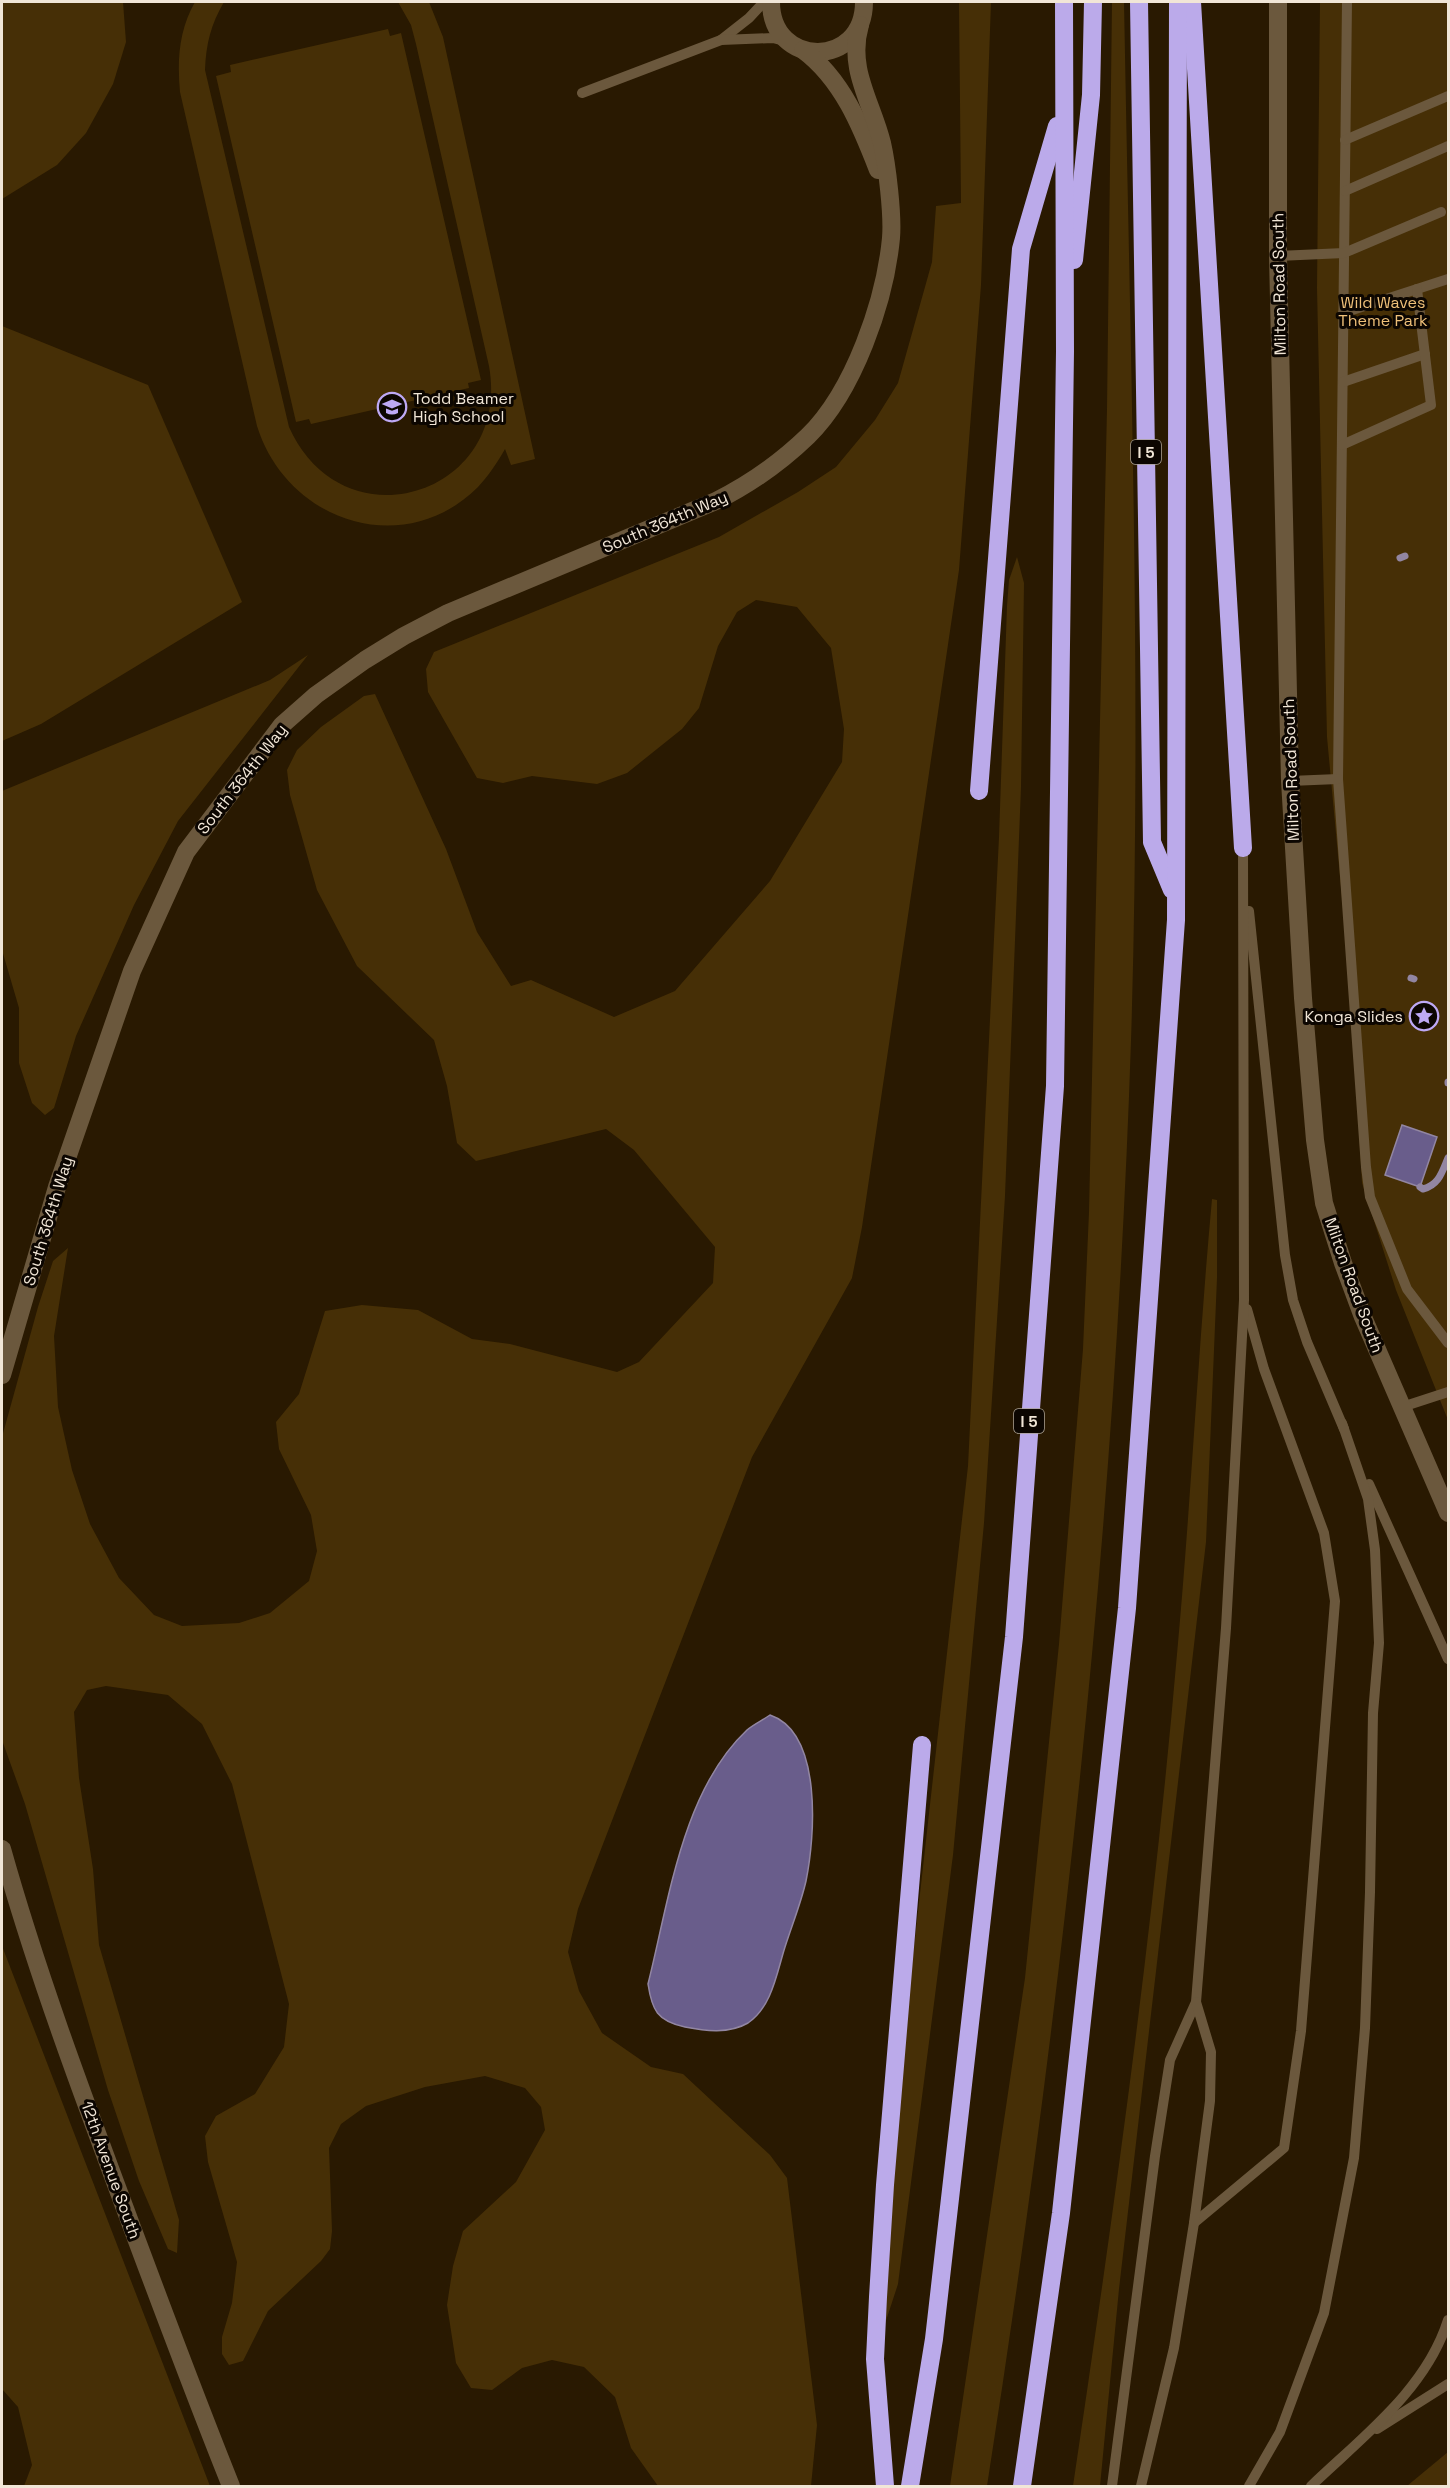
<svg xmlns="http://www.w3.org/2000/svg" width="1450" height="2488" viewBox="0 0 1450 2488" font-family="'Space Grotesk',sans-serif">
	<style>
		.green { fill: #462f06 }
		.water { fill: #695d8b; stroke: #9286a2; stroke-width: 1.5 }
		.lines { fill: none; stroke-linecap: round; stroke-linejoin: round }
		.stream { stroke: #9286a2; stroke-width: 7 }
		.lane { stroke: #6b583d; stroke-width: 10 }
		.secondary { stroke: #6b583d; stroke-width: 18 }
		.highway { stroke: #bbaaea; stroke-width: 18 }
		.labels { text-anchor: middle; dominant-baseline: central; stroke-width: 6; stroke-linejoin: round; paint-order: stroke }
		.shield { fill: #0c0601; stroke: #aca397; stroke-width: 1.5 }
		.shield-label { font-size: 15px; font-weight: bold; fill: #f1e6d7 }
		.street-label { font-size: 16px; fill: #f1e6d7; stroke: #0c0601 }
		.park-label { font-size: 16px; fill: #efc079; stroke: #0c0601 }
		.poi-label { font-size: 16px; fill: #f1e6d7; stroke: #0c0601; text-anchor: start }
	</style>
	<rect width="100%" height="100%" fill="#291901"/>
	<!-- green -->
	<g class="green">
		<path d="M2,2H123L126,42L113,84L86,133L57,165L2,199Z"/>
		<path d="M195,2H224C211,24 206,44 205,70L289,427C343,548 512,495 489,366L416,44L411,25L398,2H429L443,37L535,459L511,465L505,449C497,463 489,475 478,487C404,561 287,522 257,426L180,92C177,60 179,30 195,2Z"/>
		<path d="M959,2H991L981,285L959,570L862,1227L852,1278L752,1457L578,1909L568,1952L579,1991L602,2033L651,2067L683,2074L770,2155L787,2178L817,2425L811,2486H658L631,2448L615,2397L584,2367L552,2360L522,2368L492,2390L471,2388L456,2363L447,2305L453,2266L463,2231L516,2182L545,2130L541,2107L525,2088L485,2076L425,2087L366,2106L341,2124L329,2148L332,2231L330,2249L321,2261L268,2311L243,2361L229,2365L222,2354V2337L232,2303L237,2262L208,2162L205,2136L216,2116L255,2094L284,2047L289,2004L232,1784L202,1724L168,1695L106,1686L87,1690L74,1712L79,1778L93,1869L99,1945L179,2220L177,2253L168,2249L139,2181L108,2090L25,1804L2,1740V1437L38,1307L53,1261L68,1248L54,1336L58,1407L72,1470L90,1524L119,1578L154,1615L182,1626L239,1623L270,1613L309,1581L317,1551L311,1515L279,1449L276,1422L299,1394L325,1311L362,1305L418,1310L472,1339L510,1344L617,1372L639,1362L713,1283L715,1247L634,1150L606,1129L476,1161L457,1143L447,1086L434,1040L357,966L317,890L290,795L287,770L297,750L321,727L364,696L375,694L446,849L477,932L511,986L531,980L614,1017L675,991L770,881L842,762L844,729L831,648L797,607L756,600L737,612L718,646L699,708L682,729L627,773L597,784L532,776L503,783L477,778L428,692L426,669L434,652L719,537L798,492L836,467L875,420L898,383L932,262L936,206L961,203Z"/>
		<path d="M1112,2H1124C1130,348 1142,695 1131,1041C1115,1526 1062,2008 987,2486H950L1025,1978L1059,1644L1083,1349L1089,1212L1107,409Z"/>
		<path d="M1320,2H1448V1420L1396,1290L1362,1183L1351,995L1327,737L1317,288Z"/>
		<path d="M388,29L390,36L401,33L481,380L468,383L469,388L311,424L309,419L296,422L216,76L231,72L230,65Z"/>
		<path d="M2,326L148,385L242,602L41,724L2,741Z"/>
		<path d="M1017,557L1024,583L1021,787L1005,1196L984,1523L953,1855L898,2284L882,2333L890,2161L968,1466L999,837L1007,606L1009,580Z"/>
		<path d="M308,655L178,821L134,905L76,1036L54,1108L45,1115L32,1103L19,1063V1008L2,950V791L270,680Z"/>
		<path d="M1212,1199L1217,1200V1278L1206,1542L1119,2289L1100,2486H1073C1114,2210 1153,1933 1177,1654C1191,1502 1198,1351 1212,1199Z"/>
		<path d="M2,1946L210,2486H24L32,2465L18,2407L2,2389Z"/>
		<path d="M1448,2452V2486H1407Z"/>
	</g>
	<!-- water -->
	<g class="water">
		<path d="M1402,1125L1437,1137L1420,1187L1385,1175Z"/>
		<path d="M770,1715C823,1733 815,1837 806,1881C801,1903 792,1925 785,1947C777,1972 772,2007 748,2023C729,2034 705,2031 685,2027C657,2021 652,2010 648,1984C669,1901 682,1791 747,1730C754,1724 763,1720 770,1715Z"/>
	</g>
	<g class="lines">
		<!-- stream -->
		<g class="stream">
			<path d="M1400,558L1405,556"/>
			<path d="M1411,978L1414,979"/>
			<path d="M1448,1082V1083"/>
			<path d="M1420,1187L1423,1189C1439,1185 1442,1172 1448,1158"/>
		</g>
		<!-- lane -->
		<g class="lane">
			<path d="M1347,2L1338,779L1366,1167L1370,1197L1407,1289L1448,1343"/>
			<path d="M721,40L749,18L764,2"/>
			<path d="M582,93L721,40L773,38L788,42"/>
			<path d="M1345,140L1448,96"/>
			<path d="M1345,191L1448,146"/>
			<path d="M1278,256L1344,253L1441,212"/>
			<path d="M1343,313L1448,279"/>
			<path d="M1343,382L1425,354"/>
			<path d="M1342,445L1431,405L1417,289"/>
			<path d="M1290,781L1338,779"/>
			<path d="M1249,911L1285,1255L1293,1300L1307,1342L1344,1429"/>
			<path d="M1402,1407L1448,1392"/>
			<path d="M1369,1484L1448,1659"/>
			<path d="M1194,2223L1284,2148L1301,2031L1335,1601L1324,1533L1264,1369L1247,1309"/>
			<path d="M1377,2429L1448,2384"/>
			<path d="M1112,2486L1155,2156L1170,2060L1196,2002L1226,1628L1244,1300L1243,848"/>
			<path d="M1141,2486L1174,2348L1194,2223L1210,2101L1211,2052L1196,2002"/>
			<path d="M1249,2486L1280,2432L1324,2313L1354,2158L1365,2028L1370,1892L1373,1713L1379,1643L1375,1550L1368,1499L1342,1423"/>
			<path d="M1311,2486C1362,2437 1426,2390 1448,2320"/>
		</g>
		<!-- secondary -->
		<g class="secondary">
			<path d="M771,2C771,68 864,69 864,2"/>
			<path d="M1278,2V256L1290,781L1303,998L1315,1140L1324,1203L1343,1263L1363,1317L1448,1513"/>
			<path d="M803,50C842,79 861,126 878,170"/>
			<path d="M2,1375L57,1187L132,971L186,852L282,725L316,695L365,660L404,636L448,613L716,501C750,484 780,463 808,436C854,391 885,301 891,238C893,215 887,165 882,143C872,102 847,69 860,25"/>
			<path d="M2,1849C36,1970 80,2088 124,2206C159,2300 194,2394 231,2486"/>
		</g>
		<!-- highway -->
		<g class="highway">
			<path d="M1139,2L1152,842L1172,890"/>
			<path d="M1192,2L1243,848"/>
			<path d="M1074,260L1091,95L1093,2"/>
			<path d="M979,791L1021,249L1057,126"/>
			<path d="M885,2486L875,2359L878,2297L885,2185L922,1745"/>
			<path d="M910,2486L934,2339L1014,1637L1055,1086L1065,351L1064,2"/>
			<path d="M1022,2486L1061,2213L1127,1608L1176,920L1178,2"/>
		</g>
	</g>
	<!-- icons -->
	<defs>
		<g id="school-ring" transform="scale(1.5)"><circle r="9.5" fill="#0c0601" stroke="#bea9f5" stroke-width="1.5"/><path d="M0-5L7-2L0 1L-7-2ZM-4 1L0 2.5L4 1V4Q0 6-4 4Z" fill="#bea9f5"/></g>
		<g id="sight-ring" transform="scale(1.5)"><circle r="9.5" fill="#0c0601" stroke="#bea9f5" stroke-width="1.5"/><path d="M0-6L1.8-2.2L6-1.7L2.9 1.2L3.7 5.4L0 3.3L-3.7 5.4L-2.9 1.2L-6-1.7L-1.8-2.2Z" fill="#bea9f5"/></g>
	</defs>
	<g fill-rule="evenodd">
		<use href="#school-ring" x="392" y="407"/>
		<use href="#sight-ring" x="1424" y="1016"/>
	</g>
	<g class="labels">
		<!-- shield labels -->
		<g class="shield">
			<rect x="1131" y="440" width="30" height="24" rx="4.5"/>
			<rect x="1014" y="1409" width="30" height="24" rx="4.5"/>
		</g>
		<g class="shield-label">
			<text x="1146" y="452">I 5</text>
			<text x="1029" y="1421">I 5</text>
		</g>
		<!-- street labels -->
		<g class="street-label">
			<text transform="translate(1279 284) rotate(-91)">Milton Road South</text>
			<text transform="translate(665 522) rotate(-23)">South 364th Way</text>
			<text transform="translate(1291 770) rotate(-92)">Milton Road South</text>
			<text transform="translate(242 779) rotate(-52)">South 364th Way</text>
			<text transform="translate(48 1221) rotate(-73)">South 364th Way</text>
			<text transform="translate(1354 1285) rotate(70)">Milton Road South</text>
			<text transform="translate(111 2170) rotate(70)">12th Avenue South</text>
		</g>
		<!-- park labels -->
		<g class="park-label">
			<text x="1383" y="302">Wild Waves<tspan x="1383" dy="18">Theme Park</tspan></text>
		</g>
		<!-- poi labels -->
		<g class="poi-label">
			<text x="413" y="398">Todd Beamer<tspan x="413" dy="18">High School</tspan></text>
			<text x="1403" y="1016" text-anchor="end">Konga Slides</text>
		</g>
	</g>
	<!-- border -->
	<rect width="1450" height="2488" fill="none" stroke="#f1e6d7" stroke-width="6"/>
</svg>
